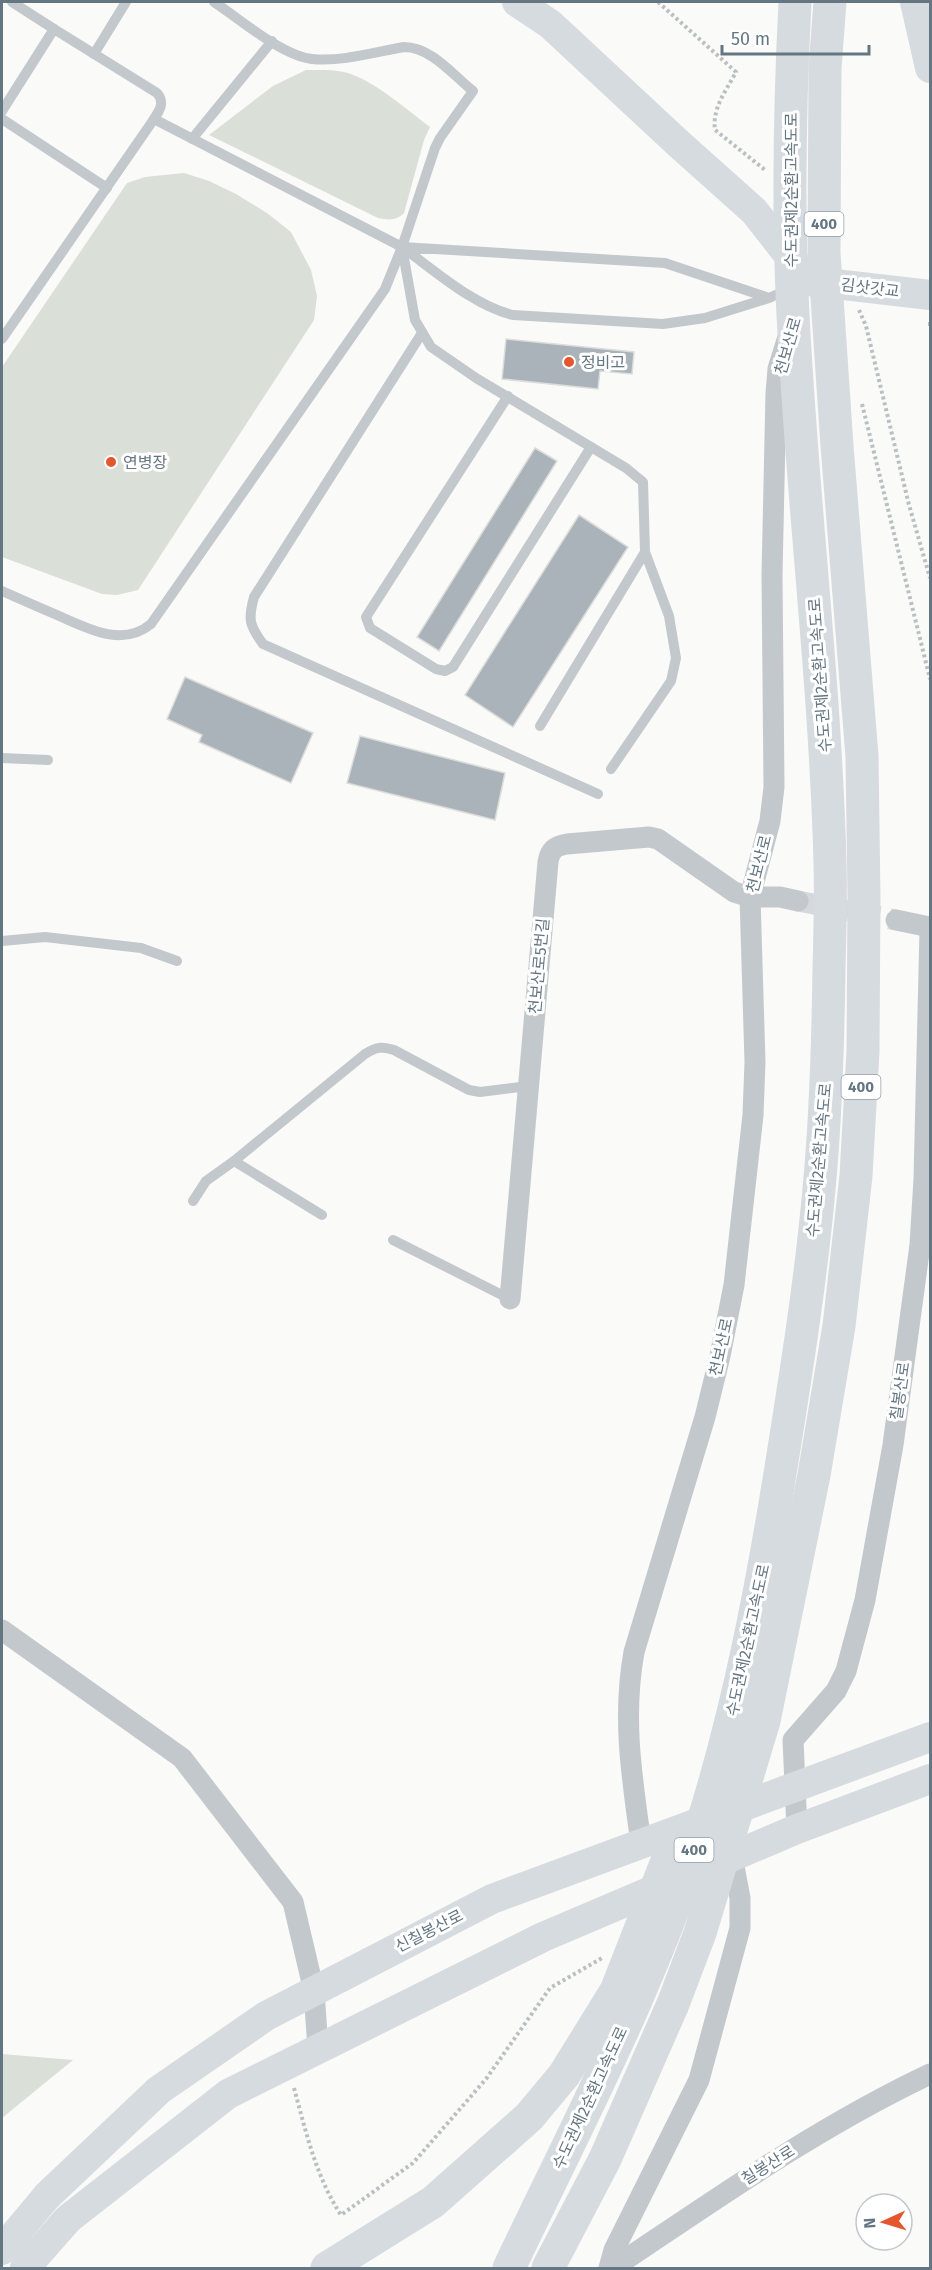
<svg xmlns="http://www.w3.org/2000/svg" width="932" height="2270" viewBox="0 0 932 2270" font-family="'Fira Sans','Noto Sans KR',sans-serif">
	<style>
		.green { fill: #dadfd7 }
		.building { fill: #aab3b9; stroke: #dcdcda; stroke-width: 1.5 }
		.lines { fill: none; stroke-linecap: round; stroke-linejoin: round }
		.street-tunnel { stroke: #d5d9db; stroke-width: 21; stroke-dasharray: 21 10; stroke-linecap: butt }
		.path { stroke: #bbbfc2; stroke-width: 4; stroke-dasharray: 3 3; stroke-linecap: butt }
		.lane { stroke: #c3c8cc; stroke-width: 10 }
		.street { stroke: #c3c8cc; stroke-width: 21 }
		.secondary { stroke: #d6dbdf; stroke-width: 30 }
		.highway { stroke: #d6dbdf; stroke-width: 33 }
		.poi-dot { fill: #e4572e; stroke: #fff; stroke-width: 2 }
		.labels { text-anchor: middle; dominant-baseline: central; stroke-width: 6; stroke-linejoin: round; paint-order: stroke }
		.shield { fill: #fff; stroke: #939fa8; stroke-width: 1.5 }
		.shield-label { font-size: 15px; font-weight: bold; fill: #657683 }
		.street-label { font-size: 16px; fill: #657683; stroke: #fff }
		.poi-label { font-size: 16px; fill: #657683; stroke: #fff; text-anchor: start }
	</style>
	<rect width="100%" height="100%" fill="#fafaf8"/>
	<!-- green -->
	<g class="green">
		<path d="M306,70C320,70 334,69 348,73C376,82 406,109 430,127L424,140L404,213C396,221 389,220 378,218L209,135L273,86Z"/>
		<path d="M184,173L209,181L236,194L267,213L291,232L311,270L317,296L314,320L138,590L117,595L102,594L2,557V367L127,183L145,177Z"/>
		<path d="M2,2054L73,2060L2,2118Z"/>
	</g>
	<!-- building -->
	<g class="building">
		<path d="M506,339L634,352L632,374L600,371L598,389L502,379Z"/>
		<path d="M535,448L557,461L439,651L417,637Z"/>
		<path d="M579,515L628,547L513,727L465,695Z"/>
		<path d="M185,677L313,733L291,783L199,742L202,735L167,719Z"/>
		<path d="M360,736L505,773L495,820L347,783Z"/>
	</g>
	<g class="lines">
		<!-- street-tunnel -->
		<path class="street-tunnel" d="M798,901L896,920"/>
		<!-- path -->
		<g class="path">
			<path d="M658,2L736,72C726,91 712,108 715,130L765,170"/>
			<path d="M859,310L866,326L909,505L930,578"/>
			<path d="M928,324H930"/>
			<path d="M862,404L930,679"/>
			<path d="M294,2088C306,2132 316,2177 341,2215L413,2163L486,2079L550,1988L602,1958"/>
		</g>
		<!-- lane -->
		<g class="lane">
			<path d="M12,2L54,29"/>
			<path d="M94,54L126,2"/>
			<path d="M2,111L54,29L157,93C165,102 160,110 154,119"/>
			<path d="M2,119L107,188"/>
			<path d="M192,139L272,41"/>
			<path d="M402,247L415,320L431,347L476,378L626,468L643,482L645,552L669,616L676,658L671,681L611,769"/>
			<path d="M769,298L665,263L402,247C434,270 474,306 513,315L663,324L705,318L769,298L787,290"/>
			<path d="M422,333L254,597C248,619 249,625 263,644L598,794"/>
			<path d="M2,339L154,119L402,247"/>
			<path d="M508,396L366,617L370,628L436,669L445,671L453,667L591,447"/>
			<path d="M2,591C20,599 38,607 57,615C87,628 122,648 151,624L385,289L402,247L435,148L440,138L473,91C453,75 431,47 404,47C375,52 342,62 312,59C282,56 240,19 214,2"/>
			<path d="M540,726L645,552"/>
			<path d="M2,758L48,760"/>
			<path d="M2,941L45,937L141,948L177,961"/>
			<path d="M193,1201L206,1181L234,1161"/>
			<path d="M322,1215L234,1161L365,1054C376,1047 382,1046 394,1050L469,1090L480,1092L529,1086"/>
			<path d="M393,1240L510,1299"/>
		</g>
		<!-- street -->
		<g class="street">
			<path d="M896,920L930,927"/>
			<path d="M510,1299L548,862C550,850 555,846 567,844L649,837L658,839L734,892L750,897H780L798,901"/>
			<path d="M2,1630L182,1758L293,1902L314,1991L318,2049"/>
			<path d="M797,1829L793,1740L836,1691L846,1671L865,1600L893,1445L920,1245L924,1179L930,930"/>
			<path d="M641,1843C632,1778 622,1718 634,1652L705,1417L720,1356L734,1285L753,1115L755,1062L750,897L770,821L774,787L772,575L776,393L778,369L788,337"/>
			<path d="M609,2268L614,2250L699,2080L740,1928V1898L732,1856"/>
			<path d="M613,2268C716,2199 818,2127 930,2074"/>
		</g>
		<!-- secondary -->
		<g class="secondary">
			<path d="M517,2L550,24L679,144L754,211L809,281L930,295"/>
			<path d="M915,2L930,68"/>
			<path d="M2,2250L47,2196L159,2090L266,2016L492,1899L930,1737"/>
			<path d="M25,2268L68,2219L228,2094L543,1937L797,1829L930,1779"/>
		</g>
		<!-- highway -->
		<g class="highway">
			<path d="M327,2268L433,2202L529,2117L564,2075L616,1991L667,1861"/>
			<path d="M509,2268C577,2125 653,1983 700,1831C739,1709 763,1581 783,1455C797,1367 811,1278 819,1189C826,1116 828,1042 829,968C830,933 831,898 830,863C825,672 800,483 792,293C788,196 790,99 795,2"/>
			<path d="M548,2268L605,2159L673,2004L700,1933L764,1721L814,1475L839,1326L856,1176L863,1051L864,897L862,756L837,446L824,253L825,68L830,2"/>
		</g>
	</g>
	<!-- markers -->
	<g class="poi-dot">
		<circle cx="569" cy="362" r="6"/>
		<circle cx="111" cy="462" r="6"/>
	</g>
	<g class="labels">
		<!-- shield labels -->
		<g class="shield">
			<rect x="804.5" y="212" width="39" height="24" rx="4.5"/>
			<rect x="841.5" y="1075" width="39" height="24" rx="4.5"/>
			<rect x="674.5" y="1838" width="39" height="24" rx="4.5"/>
		</g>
		<g class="shield-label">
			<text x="824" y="224">400</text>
			<text x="861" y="1087">400</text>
			<text x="694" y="1850">400</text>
		</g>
		<!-- street labels -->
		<g class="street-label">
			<text transform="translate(791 190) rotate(-90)">수도권제2순환고속도로</text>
			<text transform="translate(870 288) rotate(7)">김삿갓교</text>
			<text transform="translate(788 346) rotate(-74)">천보산로</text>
			<text transform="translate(820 675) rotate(-94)">수도권제2순환고속도로</text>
			<text transform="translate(759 864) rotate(-76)">천보산로</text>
			<text transform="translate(539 966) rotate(-85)">천보산로5번길</text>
			<text transform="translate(819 1160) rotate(-85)">수도권제2순환고속도로</text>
			<text transform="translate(721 1347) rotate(-78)">천보산로</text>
			<text transform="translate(900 1391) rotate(-82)">칠봉산로</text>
			<text transform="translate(748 1640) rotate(-78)">수도권제2순환고속도로</text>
			<text transform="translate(429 1931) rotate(-27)">신칠봉산로</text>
			<text transform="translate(590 2098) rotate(-65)">수도권제2순환고속도로</text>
			<text transform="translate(768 2165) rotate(-32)">칠봉산로</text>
		</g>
		<!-- poi labels -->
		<g class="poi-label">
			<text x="581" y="362">정비고</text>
			<text x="123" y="462">연병장</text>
		</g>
	</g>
	<!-- border -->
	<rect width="932" height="2270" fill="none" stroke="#657683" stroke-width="6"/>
	<!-- north arrow -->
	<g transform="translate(884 2222) rotate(266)"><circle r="28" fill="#ffffff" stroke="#c1c8cd" stroke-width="1.5"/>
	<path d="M0-4.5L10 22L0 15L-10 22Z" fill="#e4572e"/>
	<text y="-9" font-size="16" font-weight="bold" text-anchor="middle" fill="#657683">N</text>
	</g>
	<!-- scale -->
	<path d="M722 45v9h147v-9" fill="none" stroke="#657683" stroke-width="3"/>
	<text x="731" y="45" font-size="18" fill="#657683" stroke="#ffffff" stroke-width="4.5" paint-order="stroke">50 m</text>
</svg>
